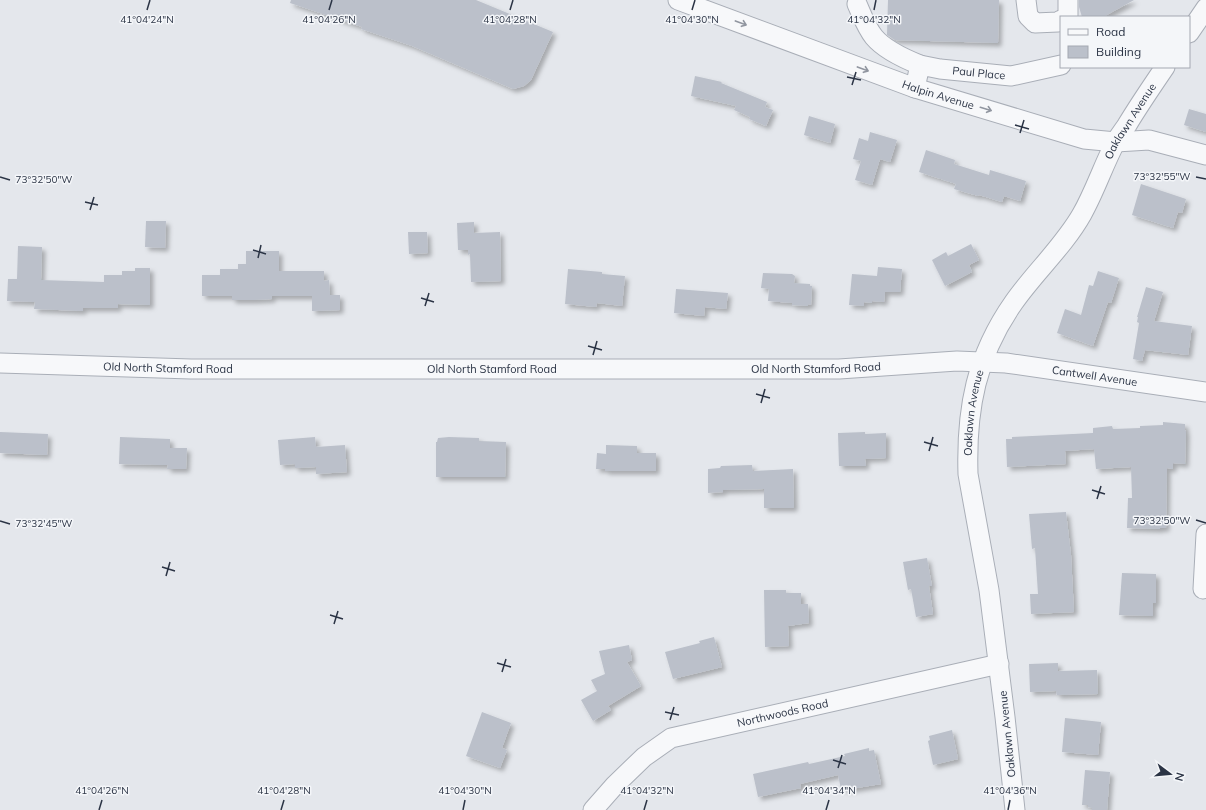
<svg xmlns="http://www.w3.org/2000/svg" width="1206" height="810" viewBox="0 0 1206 810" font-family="Mulish,sans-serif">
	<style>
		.building { fill: #bbc0ca; filter: url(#shadow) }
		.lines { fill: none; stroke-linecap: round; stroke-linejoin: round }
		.minor-casing { stroke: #a9aeb7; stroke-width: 21 }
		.minor { stroke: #f7f8fa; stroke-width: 19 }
		.oneway { stroke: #9196a0 }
		.ticks { fill: none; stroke: #2b3445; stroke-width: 1.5 }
		.labels { text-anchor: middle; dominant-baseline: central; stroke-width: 3; stroke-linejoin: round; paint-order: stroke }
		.street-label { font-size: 11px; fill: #2b3445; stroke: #f4f6f9 }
		.ticks-label { font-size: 10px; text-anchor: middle; fill: #2b3445; stroke: #f4f6f9; stroke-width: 3; stroke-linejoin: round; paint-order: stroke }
	</style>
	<defs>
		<filter id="shadow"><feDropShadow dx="3.5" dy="3.5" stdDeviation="2" flood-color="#0004"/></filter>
	</defs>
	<rect width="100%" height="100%" fill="#e4e7ec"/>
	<!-- building -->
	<g class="building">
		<path d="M291,0H476L553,32L531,80L524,86L513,89L412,46L361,29L362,27L290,3Z"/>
		<path d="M888,0H999L998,43L895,40L887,35Z"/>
		<path d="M1079,0H1134L1103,17H1082L1079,7Z"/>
		<path d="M695,76L722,82L721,83L767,102L765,107L773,110L766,126L749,119L750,117L734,110L736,106L691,96Z"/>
		<path d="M1189,109L1206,114V132L1184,125Z"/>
		<path d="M809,116L835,124L830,143L804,135Z"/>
		<path d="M870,132L897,140L890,162L880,159L872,185L855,180L861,161L853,159L859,138L868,141Z"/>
		<path d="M926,150L955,160L954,164L989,175L990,170L1026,181L1020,201L1004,196L1002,202L979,195L978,196L954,189L956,184L919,172Z"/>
		<path d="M1141,184L1186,199L1182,213L1178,212L1173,228L1132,215Z"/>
		<path d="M146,221H166L165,248L145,247Z"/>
		<path d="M474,222V233L500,232L501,281L471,282L470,254L468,255V250H458L457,223Z"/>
		<path d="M408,232H427L428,253L409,254Z"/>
		<path d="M971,244L979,260L969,265L972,272L945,286L932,260L946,252L948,256Z"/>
		<path d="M18,246L42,247L41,280L104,282V275H122V271H135V268H150V305L118,304V308H83V311L34,309L35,302L7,301L8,279H17Z"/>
		<path d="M246,251H279V271H324V281L329,280L330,295H340V310L312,311V296H272V299L253,300H232V296H202V275H220V269H238V264H246Z"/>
		<path d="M878,267L902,269L900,292H885L884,302L872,301V303L864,302V306L849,305L852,274L877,276Z"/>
		<path d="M568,269L602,272V274L625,276L622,306L597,303L596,307L565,304Z"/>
		<path d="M1098,271L1119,278L1111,303L1108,302L1093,346L1057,333L1065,309L1081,315L1089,285L1093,286Z"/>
		<path d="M763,273L792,274L795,276L794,283L810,284V286H812L811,305L808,304V306L792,305V303L768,301L769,289L761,288Z"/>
		<path d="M1146,287L1163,292L1154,321L1192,326L1188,355L1145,350L1142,361L1133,359L1139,323L1137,322L1138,317H1137Z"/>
		<path d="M676,289L728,293L726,309L705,307L704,316L674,313Z"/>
		<path d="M1163,422L1185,424V430L1186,431L1185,464L1173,463V469L1167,468L1166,528H1160V529L1127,528L1128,498H1132L1131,467L1096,469L1094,449L1065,451L1066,464L1007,467L1006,439H1012V437L1093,433V428L1112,426L1113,429L1140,428V426L1163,425Z"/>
		<path d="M0,432L48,434L47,455L0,453Z"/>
		<path d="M865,432V434L886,433V458L865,459L866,466H839L838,433Z"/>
		<path d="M120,437L170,439V448H187L186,469H167L168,465H164L119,464Z"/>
		<path d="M315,437L316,447L345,445L347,472L316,474V467L295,468V464L280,465L278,440Z"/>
		<path d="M449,437L479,438V441L506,442L505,477H436V442H437L438,438Z"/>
		<path d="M606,445L637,446V453H656V471H605V469H596L597,453L606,454Z"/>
		<path d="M752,465L753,471L793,469L794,508H764V489L723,490V492L708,493V469L720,468L721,466Z"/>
		<path d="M1066,512L1071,555L1074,612L1031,614L1030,594H1038L1035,548L1032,549L1029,514Z"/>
		<path d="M927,558L932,586H929L933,614L916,617L911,589L908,590L903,562Z"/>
		<path d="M1122,573L1156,574V603H1153V616L1119,615Z"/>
		<path d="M764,590H786V593H801V604H808L809,623L788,626L789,646L765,647Z"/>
		<path d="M714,637L722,667L673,679L665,652L700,643L699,641Z"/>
		<path d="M629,645L632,660L627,662L641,686L608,706L611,710L593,721L581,700L597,691L591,680L605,674L599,651Z"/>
		<path d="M1058,663V671L1097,670L1098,694L1057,695L1056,691L1030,692L1029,664Z"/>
		<path d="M482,712L511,723L502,748L507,750L500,768L466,756Z"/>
		<path d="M1065,718L1101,722L1098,755L1062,752Z"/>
		<path d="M952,730L958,759L933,765L928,741L930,740L929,736Z"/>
		<path d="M869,748V751L874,750L881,784L845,790V788L841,789L838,775L800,784L801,788L758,797L753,774L808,762L809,764L845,756L844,754Z"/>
		<path d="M1085,770L1110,772L1107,810H1092V808L1088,807V805H1082Z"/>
	</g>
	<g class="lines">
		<!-- minor casing -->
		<g class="minor-casing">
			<g id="minor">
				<path id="s1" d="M678,0L915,88L1084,139L1116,142L1149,140L1206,155"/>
				<path d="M1026,0L1028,16L1035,23L1058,22L1061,20"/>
				<path d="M857,4C862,15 866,27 874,37C884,49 905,59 920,65"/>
				<path d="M1066,17L1068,16V0"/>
				<path d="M1189,33L1206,8"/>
				<path id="s2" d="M915,88L920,65L940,69L1011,76L1061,65"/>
				<path id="s3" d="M0,363L191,369H839L957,361L1006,363L1206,392"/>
				<path d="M1203,589L1206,534"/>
				<path id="s4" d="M593,810L615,785L644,757L671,738L999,664"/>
				<path id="s5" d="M1015,810L1005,717L989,590L968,474C966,409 976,356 1014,302C1035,272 1064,246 1082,214C1095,191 1103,166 1115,143C1119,136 1123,131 1127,125C1139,105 1152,86 1165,67"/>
			</g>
		</g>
		<!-- minor -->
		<use href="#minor" class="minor"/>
	</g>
	<!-- one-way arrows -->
	<defs><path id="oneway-shaft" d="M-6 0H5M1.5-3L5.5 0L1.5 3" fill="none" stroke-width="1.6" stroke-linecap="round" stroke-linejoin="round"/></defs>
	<g class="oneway">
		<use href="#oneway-shaft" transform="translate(741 23) rotate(20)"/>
		<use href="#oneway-shaft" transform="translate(863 69) rotate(20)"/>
		<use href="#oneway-shaft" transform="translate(986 109) rotate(17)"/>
	</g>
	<!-- ticks -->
	<path class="ticks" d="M147,10L150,0M329,10L332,0M510,10L513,0M692,10L695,0M874,10L876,0M847,77L861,80M852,85L856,72M1015,125L1029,129M1020,133L1024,120M0,177L10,180M1196,177L1206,179M85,202L98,205M90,210L94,197M253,250L266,254M258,258L261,245M421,298L434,302M425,306L429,293M588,346L602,350M593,355L597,341M756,394L770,398M761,403L765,389M924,442L938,446M929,451L933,437M1092,490L1105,494M1097,499L1101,486M1196,520L1206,523M0,521L10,524M162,567L175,571M166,576L170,562M330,615L343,619M334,624L338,611M497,663L511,667M502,672L506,659M665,712L679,715M670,720L674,707M833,760L846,764M838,768L842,755M99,810L102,800M281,810L284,800M463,810L465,800M644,810L647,800M826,810L829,800M1008,810L1010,800"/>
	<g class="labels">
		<!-- street labels -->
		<g class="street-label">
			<text stroke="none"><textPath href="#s2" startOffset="83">Paul Place</textPath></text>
			<text stroke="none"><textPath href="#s1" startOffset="277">Halpin Avenue</textPath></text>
			<text stroke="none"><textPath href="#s5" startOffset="737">Oaklawn Avenue</textPath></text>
			<text stroke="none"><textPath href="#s3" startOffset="168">Old North Stamford Road</textPath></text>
			<text stroke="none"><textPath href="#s3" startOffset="816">Old North Stamford Road</textPath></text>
			<text stroke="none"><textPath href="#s3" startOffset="492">Old North Stamford Road</textPath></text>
			<text stroke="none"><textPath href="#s3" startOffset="1096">Cantwell Avenue</textPath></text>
			<text stroke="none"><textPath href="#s5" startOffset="401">Oaklawn Avenue</textPath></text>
			<text stroke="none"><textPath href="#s4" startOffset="221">Northwoods Road</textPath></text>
			<text transform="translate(1007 734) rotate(-96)">Oaklawn Avenue</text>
		</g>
	</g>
	<g class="ticks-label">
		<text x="147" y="23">41°04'24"N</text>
		<text x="329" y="23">41°04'26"N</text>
		<text x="510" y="23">41°04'28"N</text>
		<text x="692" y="23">41°04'30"N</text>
		<text x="874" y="23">41°04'32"N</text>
		<text x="1162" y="180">73°32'55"W</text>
		<text x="44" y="183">73°32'50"W</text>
		<text x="1162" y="524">73°32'50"W</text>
		<text x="44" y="527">73°32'45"W</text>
		<text x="102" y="794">41°04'26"N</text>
		<text x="284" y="794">41°04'28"N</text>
		<text x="465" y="794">41°04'30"N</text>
		<text x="647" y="794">41°04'32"N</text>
		<text x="829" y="794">41°04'34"N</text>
		<text x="1010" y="794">41°04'36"N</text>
	</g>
	<!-- legend -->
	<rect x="1060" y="16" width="130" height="52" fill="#f4f6f9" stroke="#a4a8b1"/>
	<rect x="1068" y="29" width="20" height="6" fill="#f7f8fa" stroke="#a4a8b1"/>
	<text x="1096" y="36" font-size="12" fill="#2b3445">Road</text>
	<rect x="1068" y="46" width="20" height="12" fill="#bbc0ca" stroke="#a4a8b1"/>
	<text x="1096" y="56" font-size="12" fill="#2b3445">Building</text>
	<!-- north arrow -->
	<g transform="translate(1170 774) rotate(106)" stroke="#f4f6f9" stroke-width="3" paint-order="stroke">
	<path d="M0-3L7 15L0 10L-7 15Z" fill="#2b3445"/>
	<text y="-6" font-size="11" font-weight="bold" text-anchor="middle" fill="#2b3445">N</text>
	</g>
</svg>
